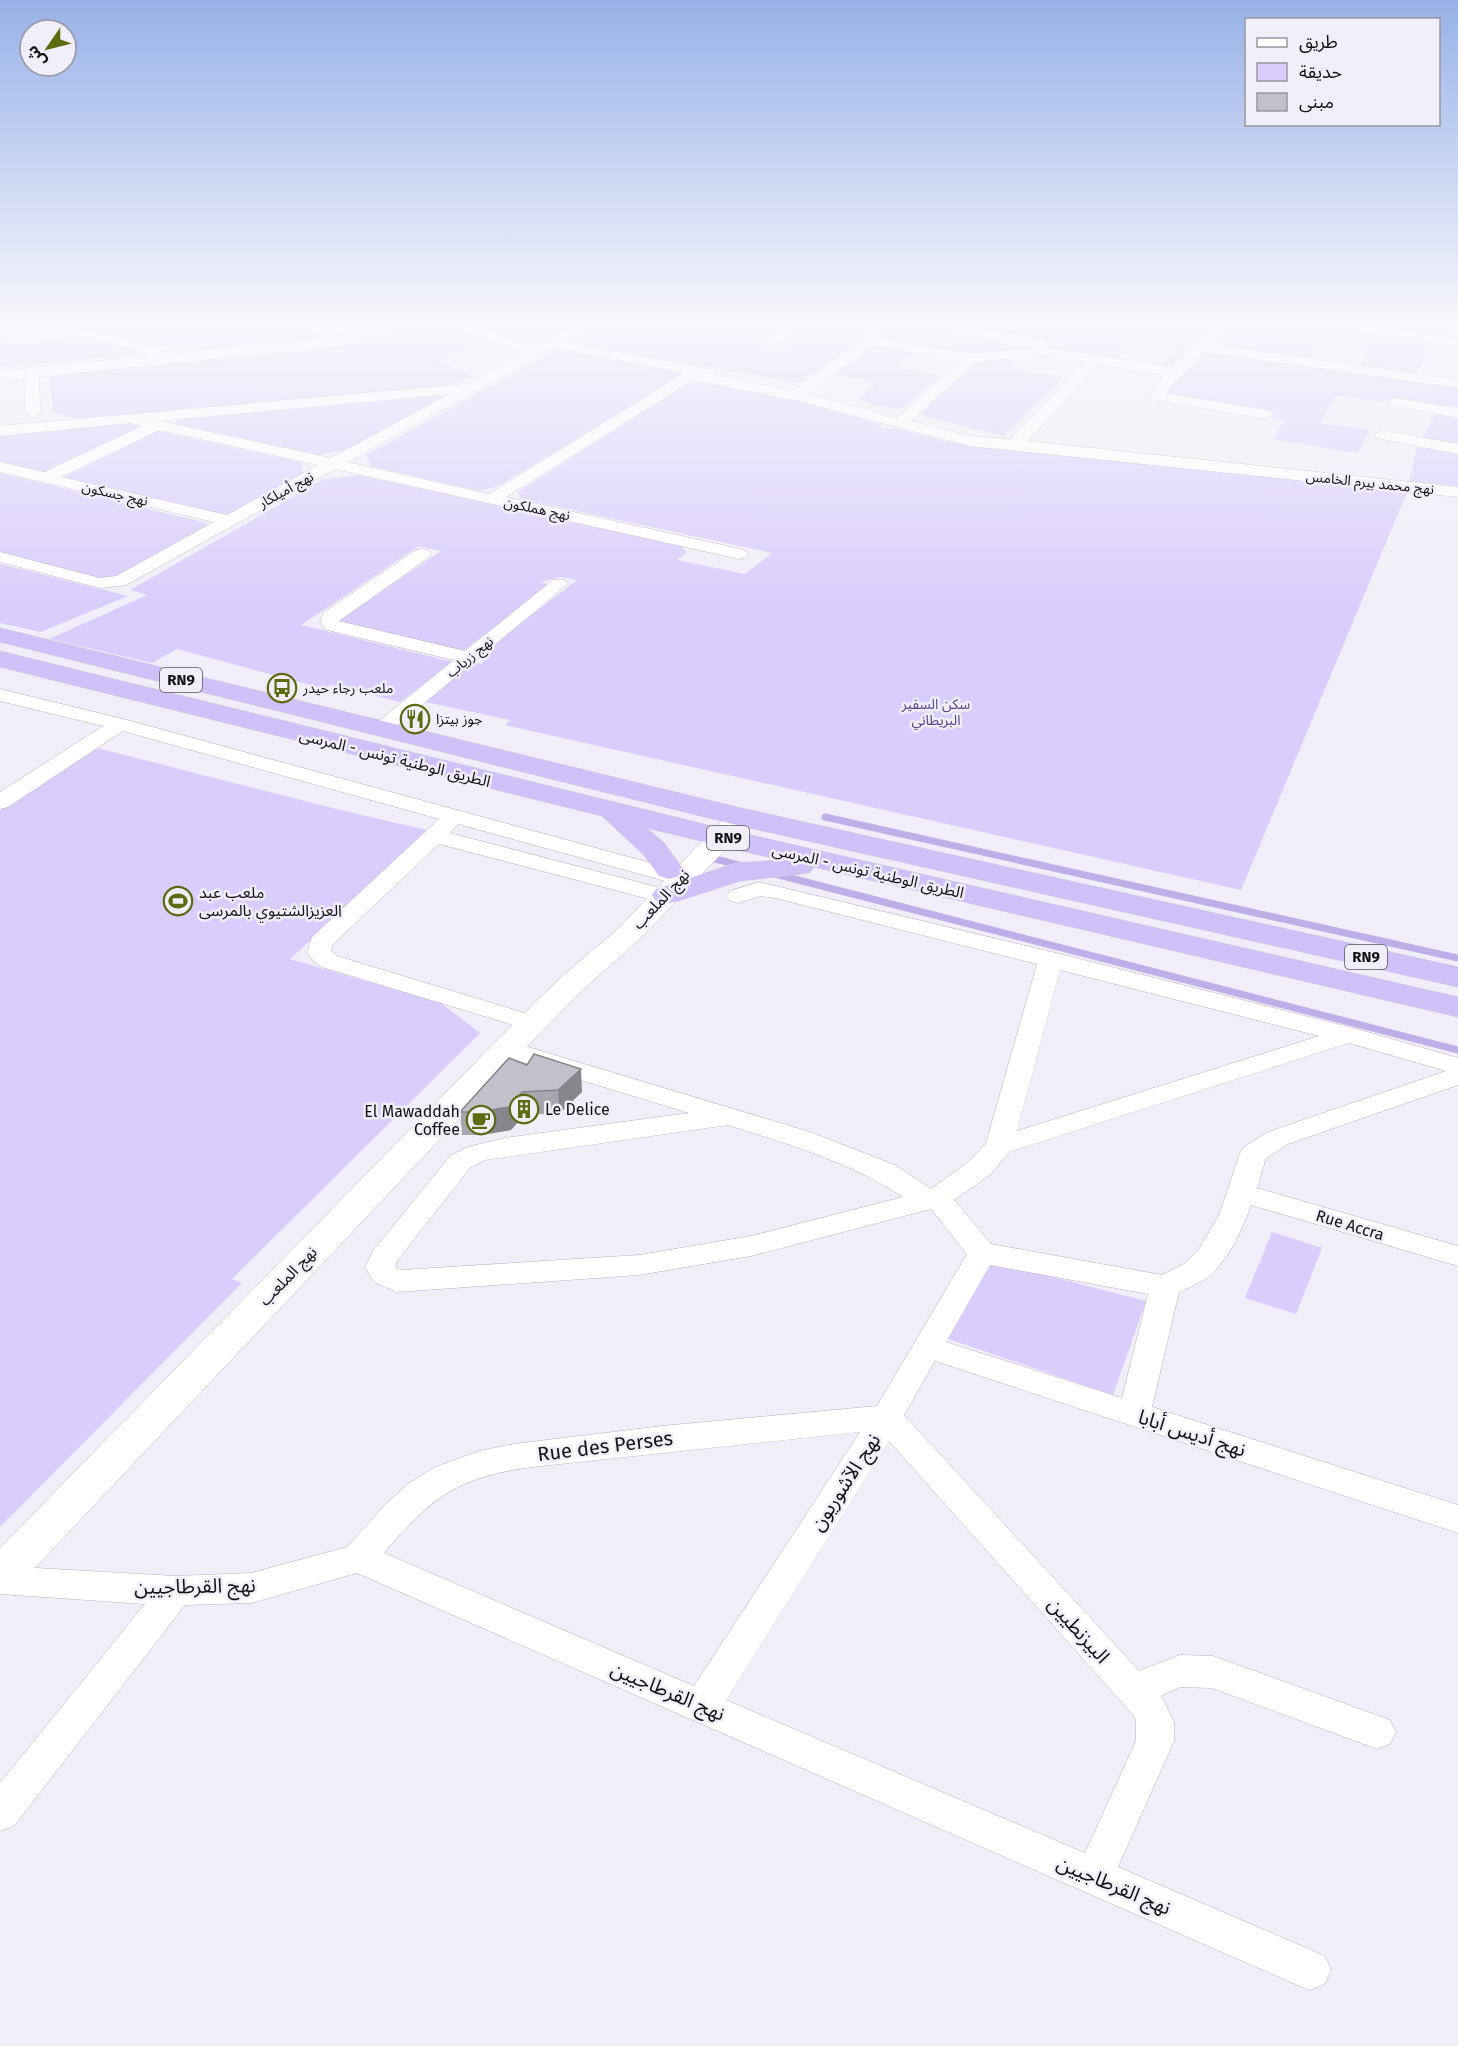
<svg xmlns="http://www.w3.org/2000/svg" width="1458" height="2046" viewBox="0 0 1458 2046" font-family="'Fira Sans','Noto Sans Arabic',sans-serif">
	<style>
		.green { fill: #d9cdfb }
		.lines { fill: none; stroke-linecap: round; stroke-linejoin: round }
		.stream { stroke: #bfafe8; stroke-width: 7 }
		.minor-casing { stroke: #b6b4bd; stroke-width: 1 }
		.tertiary-casing { stroke: #b6b4bd; stroke-width: 1 }
		.trunk-casing { stroke: #d0d0d0; stroke-width: 1 }
		.minor { fill: #fff; fill-rule: evenodd }
		.tertiary { fill: #fff; fill-rule: evenodd }
		.trunk { fill: #d0c0f8; fill-rule: evenodd }
		.wall { fill: #a7a5ae }
		.shaded-wall { fill: #88868d }
		.building { fill: #c2c0ca; stroke: #88868d; stroke-width: 1.5 }
		.labels { text-anchor: middle; dominant-baseline: central; stroke-width: 5; stroke-linejoin: round; paint-order: stroke }
		.far-street-label { font-size: 14px; fill: #131316; stroke: #f0eef8 }
		.far-poi-label { font-size: 14px; fill: #131316; stroke: #f0eef8; text-anchor: start }
		.far-park-label { font-size: 14px; fill: #594287; stroke: #f0eef8 }
		.shield { fill: #f0eef8; stroke: #55555a; stroke-width: 1.5 }
		.shield-label { font-size: 15px; font-weight: bold; fill: #131316 }
		.street-label { font-size: 16px; fill: #131316; stroke: #f0eef8 }
		.poi-label { font-size: 16px; fill: #131316; stroke: #f0eef8; text-anchor: start }
		.near-street-label { font-size: 20px; fill: #131316; stroke: #f0eef8 }
	</style>
	<rect width="100%" height="100%" fill="#f0eef8"/>
	<!-- green -->
	<g class="green">
		<path d="M38,321H278L315,335L311,339L189,350L36,322Z"/>
		<path d="M427,321H436L498,340L436,359L475,377L440,388L78,419L53,413L50,376L305,352L367,341Z"/>
		<path d="M452,321H588L542,348Z"/>
		<path d="M609,321H789L755,346L783,351L806,334L791,331L804,321H855L865,337L800,383L572,344Z"/>
		<path d="M875,321L1022,345L1029,348L1024,352L976,355L887,341Z"/>
		<path d="M914,321H1217L1169,370L1159,368L1185,339L1142,333L1114,362L1050,352V348L1032,340Z"/>
		<path d="M1234,321H1265L1433,344L1415,375L1359,367L1368,351L1320,344L1309,360L1214,346Z"/>
		<path d="M1352,321H1448L1439,339L1348,327Z"/>
		<path d="M73,338L135,350L122,356L0,367V345Z"/>
		<path d="M872,346L914,352L896,367L941,375L903,408L895,409L858,400L878,382L835,375Z"/>
		<path d="M561,348L687,372L498,486L479,491L371,466L366,455Z"/>
		<path d="M1203,351L1458,386V410L1385,399L1383,402L1337,395L1320,423L1370,430L1358,453L1273,439L1285,420L1273,418L1275,413L1163,396Z"/>
		<path d="M1009,359L1018,370L1063,377L1003,436L927,417L921,413L975,362Z"/>
		<path d="M698,382L787,398L882,425L879,427L890,429L894,428L949,442L1148,462L1149,465L1169,467L1176,465L1408,490L1241,890L505,725L510,720L421,701L473,662L481,664L488,658L479,656L577,580L561,577L540,582L550,585L463,651L338,621L441,551L419,546L301,625L453,662L400,702L331,685L325,689L177,649L152,663L49,639L147,595L130,590L324,479L358,475L680,545L687,552L677,560L745,574L772,553L521,499L518,492L688,383Z"/>
		<path d="M437,395L444,398L350,450L317,455L174,424L182,417Z"/>
		<path d="M1436,412L1458,415V446L1421,440Z"/>
		<path d="M125,422L137,424L139,429L47,473L0,461V433Z"/>
		<path d="M157,431L301,462L303,473L230,516L63,477Z"/>
		<path d="M1417,447L1458,454V487L1409,482Z"/>
		<path d="M0,473L207,523L208,528L111,581L0,552Z"/>
		<path d="M0,564L128,596L41,632L0,623Z"/>
		<path d="M97,748L336,809L431,831L290,959L441,1003L480,1033L232,1279L242,1283L0,1527V810Z"/>
		<path d="M1272,1232L1322,1248L1296,1314L1245,1298Z"/>
		<path d="M990,1261L1146,1301L1113,1395L948,1339Z"/>
	</g>
	<g class="lines">
		<!-- stream -->
		<g class="stream">
			<path d="M825,817L1458,958"/>
			<path d="M715,859L743,866"/>
			<path d="M775,874L1458,1050"/>
		</g>
		<!-- minor casing -->
		<g class="minor-casing">
			<g id="minor">
				<path d="M285,321H304L325,330L346,321H366L337,335L346,341L339,345Z"/>
				<path d="M436,321H458L537,346L582,321H599L564,342L709,369L714,370L715,375L792,391L868,335L859,321H873L882,334L880,338L972,354L1036,348L900,325L893,321C943,321 994,329 1043,341L1045,344L1041,347L1172,367L1219,321H1234L1211,344L1458,380V388L1204,352L1166,393L1271,411L1274,414L1266,419L1151,399L1149,396L1165,375L1099,364L1027,441L1458,487V497L970,446L794,400L693,380L506,497L745,550L748,554L745,558L739,559L335,469L126,585L100,588L0,562V552L100,578L116,576L214,522L0,472V462L44,472L142,426L131,423L0,436V426L466,384L526,352L438,324ZM872,345L961,360L897,418L807,394ZM553,348L684,373L489,494L347,462ZM1048,355L1086,361L1011,439L970,436L911,421L976,362ZM449,394L331,458L160,421ZM159,430L318,465L227,515L61,477Z"/>
				<path d="M788,321H804L779,343H769L767,340L769,337Z"/>
				<path d="M1300,321H1338L1452,337L1457,338L1458,342L1452,345L1307,325Z"/>
				<path d="M36,322L111,335L159,349L165,360L158,364L153,363L148,355L121,346L81,337L12,345L5,341ZM38,331L51,333L32,335Z"/>
				<path d="M31,369L38,373L41,412L33,417L25,412L24,373Z"/>
				<path d="M1396,398L1458,408V418L1391,405L1389,402L1391,399Z"/>
				<path d="M1382,430L1458,444V454L1377,438L1374,435Z"/>
				<path d="M422,549L428,550L431,554L428,558L339,621L465,651L553,580H565L568,584L388,733L381,735L374,733L371,729L374,725L454,660L335,632L325,629L320,621L324,612L416,550Z"/>
				<path d="M0,689L127,720L673,869L676,874L673,879L665,881L458,824L450,833L657,887L661,892L657,897L649,899L439,844L333,944L331,951L337,956L541,1018L545,1023L541,1028L532,1031L523,1028L319,966L307,953L312,937L439,819L123,731L8,807L0,809V792L103,726L0,701Z"/>
				<path d="M759,882L1060,954L1357,1029L1458,1058V1085L1288,1144L1266,1158L1257,1188L1458,1246V1266L1251,1205C1242,1230 1229,1260 1208,1277C1199,1284 1188,1288 1179,1292L1152,1407L1458,1505V1533L935,1361L904,1415L1139,1671L1180,1655L1213,1656L1390,1720L1396,1732L1390,1744L1377,1749L1212,1688L1180,1687L1161,1696L1174,1722V1741L1118,1867L1325,1956L1331,1970L1325,1984L1310,1990L1295,1984L357,1573L251,1603L185,1605L14,1826L0,1831V1783L145,1604L0,1594V1566L176,1576L251,1573L347,1547L386,1504L408,1484L433,1468L479,1451L514,1444L662,1426L877,1406L967,1254L931,1209L751,1256L639,1275L397,1292L374,1282L365,1267L373,1251L450,1156L467,1147L505,1138L689,1113L499,1055L495,1049L499,1043L508,1041L810,1132L895,1165L931,1189L971,1160L986,1143L1037,964L775,898L761,896L738,903L730,901L726,896L730,891ZM1060,970L1319,1036L1017,1131ZM1349,1043L1446,1071L1268,1132L1244,1147L1240,1153L1219,1215L1198,1251L1184,1264L1162,1275L991,1244L954,1200L991,1174L1009,1152ZM728,1125C788,1144 850,1162 903,1197L751,1236L639,1255L401,1270L395,1267L397,1261L470,1168L485,1160ZM990,1265L1148,1294L1122,1398L946,1342ZM860,1432L694,1686L384,1553C431,1497 458,1477 532,1467ZM889,1441L1134,1716L1136,1722V1741L1085,1853L726,1700Z"/>
			</g>
		</g>
		<!-- tertiary casing -->
		<g class="tertiary-casing">
			<g id="tertiary">
				<path d="M392,321H417L415,325L390,334L339,346L0,381V371L339,336Z"/>
				<path d="M741,809L751,811L755,817L751,823L638,941L589,984L543,1030L15,1589L0,1594V1548L521,1016L567,972L618,929L731,811Z"/>
			</g>
		</g>
		<!-- trunk casing -->
		<g class="trunk-casing">
			<g id="trunk">
				<path d="M0,628L741,808L1458,967V987L741,826L0,642Z"/>
				<path d="M0,651L720,828L1458,997V1017L814,867L809,873L740,881L678,901L667,904L656,901L652,895L656,889L736,863L780,860L647,828L664,843L684,870L679,876L669,879L659,876L644,855L602,816L0,667Z"/>
			</g>
		</g>
		<!-- minor -->
		<use href="#minor" class="minor"/>
		<!-- tertiary -->
		<use href="#tertiary" class="tertiary"/>
		<!-- trunk -->
		<use href="#trunk" class="trunk"/>
	</g>
	<!-- wall -->
	<path class="wall" d="M509,1058L582,1092L560,1113L524,1115L511,1130L481,1135H462L460,1112Z"/>
	<!-- shaded-wall -->
	<g class="shaded-wall">
		<path d="M581,1069L582,1092L560,1113L558,1090Z"/>
		<path d="M522,1092L524,1115L511,1130L481,1135L478,1112Z"/>
	</g>
	<!-- building -->
	<path class="building" d="M534,1054L581,1069L558,1090L522,1092L509,1107L478,1112H460L509,1058L527,1065Z"/>
	<!-- sky -->
	<linearGradient id="sky" x2="0" y2="1"><stop stop-color="#97b2e8"/><stop offset="0.53" stop-color="#f8f7fc"/><stop offset="1" stop-color="#f8f7fc" stop-opacity="0"/></linearGradient>
	<rect width="1458" height="608" fill="url(#sky)"/>
	<!-- icons -->
	<defs>
		<g id="bus-ring" transform="scale(1.5)"><circle r="9.5" fill="#f0eef8" stroke="#5e6a10" stroke-width="1.5"/><path d="M-5-6H5V4H4V6H2V4H-2V6H-4V4H-5ZM-3.5-4V0h7V-4ZM-3.5 1.2v1.5H-2V1.2ZM2 1.2v1.5H3.5V1.2Z" fill="#5e6a10"/></g>
		<g id="restaurant-ring" transform="scale(1.5)"><circle r="9.5" fill="#f0eef8" stroke="#5e6a10" stroke-width="1.5"/><path d="M-5-6h1v4h1v-4h1v4h1v-4h1v5L-1.5 .5V6h-2V.5L-5-1ZM5-6V6H3V1.5H1.5Q1.5-4 5-6Z" fill="#5e6a10"/></g>
		<g id="stadium-ring" transform="scale(1.5)"><circle r="9.5" fill="#f0eef8" stroke="#5e6a10" stroke-width="1.5"/><path d="M0-5a6.5 5 0 1 0 0 10a6.5 5 0 1 0 0-10ZM-3.5-1.8h7v3.6h-7Z" fill="#5e6a10"/></g>
		<g id="building-ring" transform="scale(1.5)"><circle r="9.5" fill="#f0eef8" stroke="#5e6a10" stroke-width="1.5"/><path d="M-4-6H4V6H1V3H-1V6H-4ZM-2.5-4.3h1.7v1.8h-1.7ZM.8-4.3h1.7v1.8H.8ZM-2.5-1h1.7V.8h-1.7ZM.8-1h1.7V.8H.8Z" fill="#5e6a10"/></g>
		<g id="cafe-ring" transform="scale(1.5)"><circle r="9.5" fill="#f0eef8" stroke="#5e6a10" stroke-width="1.5"/><path d="M-5.5-4.5H6V0H3Q3 3.5 0 3.5H-2.5Q-5.5 3.5-5.5 0ZM3-3.2v2h1.7v-2ZM-6 4.5H4V6H-6Z" fill="#5e6a10"/></g>
	</defs>
	<g fill-rule="evenodd">
		<use href="#bus-ring" x="282" y="688"/>
		<use href="#restaurant-ring" x="415" y="719"/>
		<use href="#stadium-ring" x="178" y="901"/>
		<use href="#building-ring" x="524" y="1109"/>
		<use href="#cafe-ring" x="481" y="1120"/>
	</g>
	<g class="labels">
		<!-- far-street labels -->
		<g class="far-street-label">
			<text transform="translate(1370 483) rotate(6)">نهج محمد بيرم الخامس</text>
			<text transform="translate(286 490) rotate(-29)">نهج أميلكار</text>
			<text transform="translate(115 494) rotate(13)">نهج جسكون</text>
			<text transform="translate(537 509) rotate(12)">نهج هملكون</text>
			<text transform="translate(470 657) rotate(-39)">نهج زرياب</text>
		</g>
		<!-- far-poi labels -->
		<g class="far-poi-label">
			<text x="303" y="688">ملعب رجاء حيدر</text>
			<text x="436" y="719">جوز بيتزا</text>
		</g>
		<!-- far-park labels -->
		<g class="far-park-label">
			<text x="936" y="704">سكن السفير<tspan x="936" dy="16">البريطاني</tspan></text>
		</g>
		<!-- shield labels -->
		<g class="shield">
			<rect x="160" y="668" width="42" height="24" rx="4.5"/>
			<rect x="707" y="826" width="42" height="24" rx="4.5"/>
			<rect x="1345" y="945" width="42" height="24" rx="4.5"/>
		</g>
		<g class="shield-label">
			<text x="181" y="680">RN9</text>
			<text x="728" y="838">RN9</text>
			<text x="1366" y="957">RN9</text>
		</g>
		<!-- street labels -->
		<g class="street-label">
			<text transform="translate(395 758) rotate(14)">الطريق الوطنية تونس - المرسى</text>
			<text transform="translate(868 871) rotate(13)">الطريق الوطنية تونس - المرسى</text>
			<text transform="translate(661 899) rotate(-47)">نهج الملعب</text>
			<text transform="translate(1350 1225) rotate(17)">Rue Accra</text>
			<text transform="translate(288 1276) rotate(-46)">نهج الملعب</text>
		</g>
		<!-- poi labels -->
		<g class="poi-label">
			<text x="199" y="892">ملعب عبد<tspan x="199" dy="18">العزيزالشتيوي بالمرسى</tspan></text>
			<text x="545" y="1109">Le Delice</text>
			<text x="460" y="1111" text-anchor="end">El Mawaddah<tspan x="460" dy="18">Coffee</tspan></text>
		</g>
		<!-- near-street labels -->
		<g class="near-street-label">
			<text transform="translate(1192 1433) rotate(18)">نهج أديس أبابا</text>
			<text transform="translate(605 1446) rotate(-7)">Rue des Perses</text>
			<text transform="translate(845 1482) rotate(-57)">نهج الآشوريون</text>
			<text transform="translate(195 1586) rotate(-1)">نهج القرطاجيين</text>
			<text transform="translate(1079 1630) rotate(48)">البيزنطيين</text>
			<text transform="translate(668 1691) rotate(23)">نهج القرطاجيين</text>
			<text transform="translate(1114 1885) rotate(23)">نهج القرطاجيين</text>
		</g>
	</g>
	<!-- legend -->
	<rect x="1245" y="18" width="195" height="108" fill="#f0eef8" stroke="#98969e" stroke-width="1.5"/>
	<rect x="1257" y="38" width="30" height="9" fill="#ffffff" stroke="#98969e" stroke-width="1.5"/>
	<text x="1299" y="48" font-size="18" fill="#131316">طريق</text>
	<rect x="1257" y="63" width="30" height="18" fill="#d9cdfb" stroke="#98969e" stroke-width="1.5"/>
	<text x="1299" y="78" font-size="18" fill="#131316">حديقة</text>
	<rect x="1257" y="93" width="30" height="18" fill="#c2c0ca" stroke="#98969e" stroke-width="1.5"/>
	<text x="1299" y="108" font-size="18" fill="#131316">مبنى</text>
	<!-- north arrow -->
	<g transform="translate(48 48) rotate(235)"><circle r="28" fill="#f0eef8" stroke="#98969e" stroke-width="1.5"/>
	<path d="M0-4.5L10 22L0 15L-10 22Z" fill="#5e6a10"/>
	<text y="-9" font-size="16" font-weight="bold" text-anchor="middle" fill="#131316">ش</text>
	</g>
</svg>
